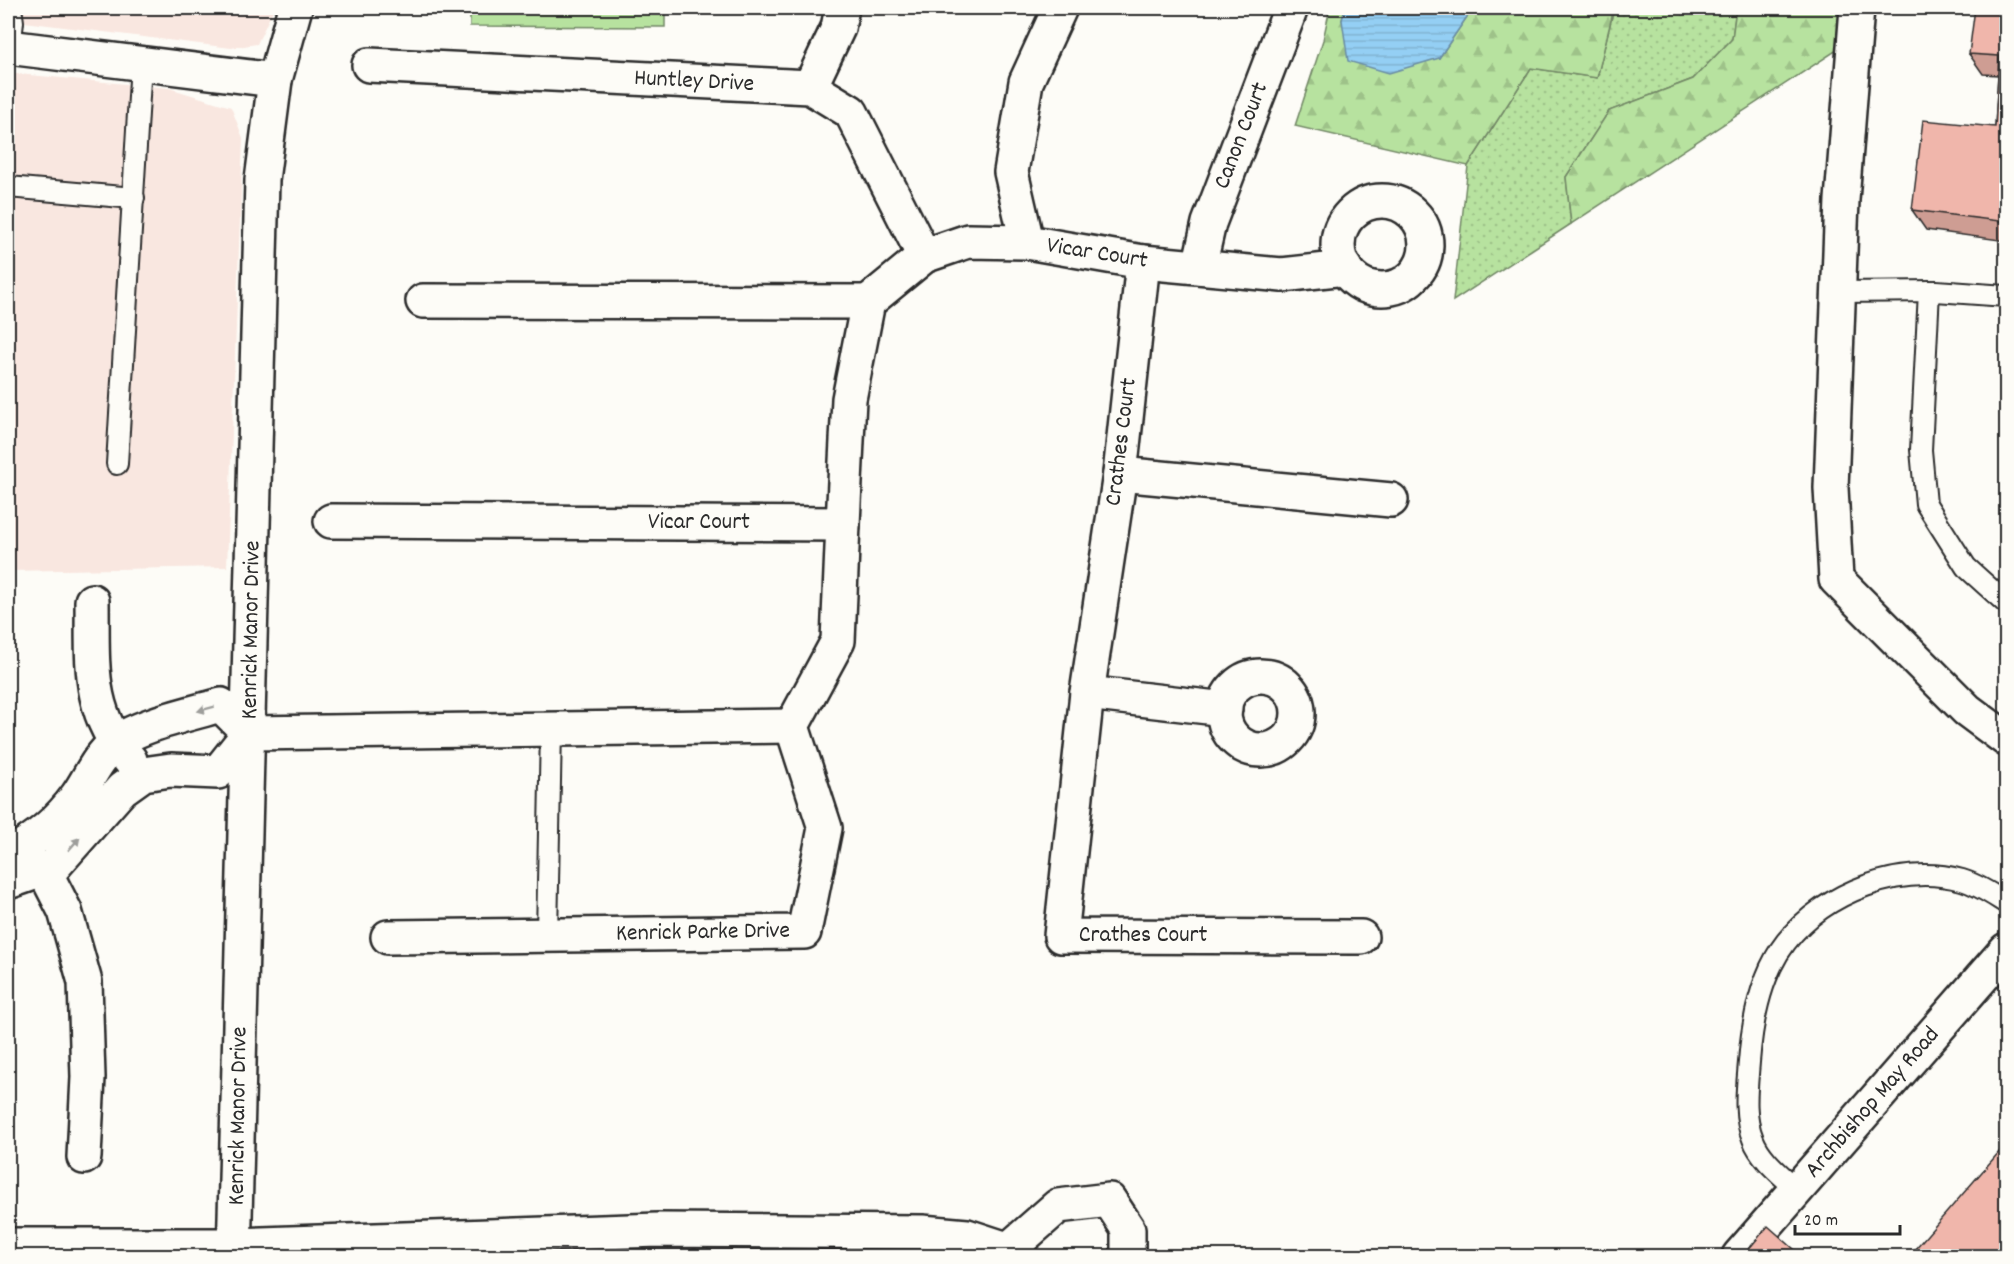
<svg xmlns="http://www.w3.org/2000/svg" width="2014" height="1264" viewBox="0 0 2014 1264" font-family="Dekko,sans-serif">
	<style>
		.built { fill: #f9e7e0 }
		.grass { fill: url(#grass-dots); stroke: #718665; stroke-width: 1.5 }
		.forest { fill: url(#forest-firs); stroke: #718665; stroke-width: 1.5 }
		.park { fill: #b7e29f; stroke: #718665; stroke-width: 1.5 }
		.water { fill: url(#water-rules); stroke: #6a8da4; stroke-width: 1.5 }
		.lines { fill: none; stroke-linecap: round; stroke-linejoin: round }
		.service-casing { stroke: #2b2b2b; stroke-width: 24 }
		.minor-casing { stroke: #2b2b2b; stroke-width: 38 }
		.service { stroke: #fdfcf7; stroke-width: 20 }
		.minor { stroke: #fdfcf7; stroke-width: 33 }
		.wall { fill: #ce9d93; stroke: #2b2b2b; stroke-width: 1.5 }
		.building { fill: #f0b6ab; stroke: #2b2b2b; stroke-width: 1.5 }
		.oneway { fill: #9e9e9b }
		.labels { text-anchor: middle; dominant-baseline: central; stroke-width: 4.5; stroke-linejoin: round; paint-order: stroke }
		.street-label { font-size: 24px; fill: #2b2b2b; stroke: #fdfcf7 }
	</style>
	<defs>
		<pattern id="grass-dots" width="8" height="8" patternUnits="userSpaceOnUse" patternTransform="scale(1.5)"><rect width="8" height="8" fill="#b7e29f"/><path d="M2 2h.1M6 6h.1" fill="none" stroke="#9ec289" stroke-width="1.8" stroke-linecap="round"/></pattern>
		<pattern id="forest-firs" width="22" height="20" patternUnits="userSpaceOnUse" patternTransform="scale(1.5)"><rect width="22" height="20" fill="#b7e29f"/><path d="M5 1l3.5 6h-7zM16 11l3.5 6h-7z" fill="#9ec289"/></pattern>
		<pattern id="water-rules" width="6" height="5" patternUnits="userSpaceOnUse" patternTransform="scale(1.5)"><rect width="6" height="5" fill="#94cff4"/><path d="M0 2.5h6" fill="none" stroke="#80b2d1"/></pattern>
	</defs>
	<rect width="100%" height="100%" fill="#fdfcf7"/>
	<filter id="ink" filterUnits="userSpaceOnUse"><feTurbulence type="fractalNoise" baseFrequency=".0167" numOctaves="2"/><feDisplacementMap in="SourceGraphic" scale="12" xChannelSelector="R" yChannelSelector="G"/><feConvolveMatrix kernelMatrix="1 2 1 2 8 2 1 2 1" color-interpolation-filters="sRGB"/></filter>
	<g filter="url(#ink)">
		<!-- built -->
		<g class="built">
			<path d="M8,8H274L257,44L231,48L8,20Z"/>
			<path d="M8,73L169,88L231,107L243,138L227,567L8,571Z"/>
		</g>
		<!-- grass -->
		<path class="grass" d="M1614,8H1736L1732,39L1693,79L1609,111L1566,177L1571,224L1453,301L1468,166L1531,68L1597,78Z"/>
		<!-- forest -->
		<g class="forest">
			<path d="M1330,8H1345L1342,20L1439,58L1473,8H1614L1597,78L1531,68L1468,166L1295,126L1323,40Z"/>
			<path d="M1736,8H1844L1840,48L1571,224L1566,177L1609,111L1693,79L1732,39Z"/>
		</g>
		<!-- park -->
		<path class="park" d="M470,8H665V27L470,26Z"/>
		<!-- water -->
		<path class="water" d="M1345,8H1473L1439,58L1389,73L1348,61L1342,20Z"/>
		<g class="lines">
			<!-- service casing -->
			<g class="service-casing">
				<g id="service">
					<path d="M10,47L13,22L11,8"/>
					<path d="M8,187L134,198"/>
					<path d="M1929,291L1921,450L1926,504L1966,567L2006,603"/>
					<path d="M1840,292L1936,291L2006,296"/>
					<path d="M117,464L141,63"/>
					<path d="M547,935L551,729"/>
					<path d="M1797,1190C1782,1175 1761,1160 1753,1139C1743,1115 1747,1088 1749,1062C1752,1023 1761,974 1786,942C1825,892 1901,863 1962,880C1977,884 1993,895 2006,903"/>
				</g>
			</g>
			<!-- minor casing -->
			<g class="minor-casing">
				<g id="minor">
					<path d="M1857,8L1842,200L1831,488L1836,579L1967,710L2006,739"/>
					<path d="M8,47L275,80"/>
					<path d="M369,65L810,87L851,112L924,256"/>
					<path d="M810,87L838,28L842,8"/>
					<circle cx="1382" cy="245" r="44"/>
					<path d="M1027,242L1011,172L1026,82L1060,8"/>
					<path d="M1143,262L1120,474L1087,693L1061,936L1361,937"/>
					<path d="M1199,267L1209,223L1291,8"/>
					<path d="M423,301L868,302"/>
					<path d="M1120,474L1391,500"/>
					<path d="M331,521L843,524L849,399L868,302L924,256L968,241L1027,242L1143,262L1282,275L1345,268"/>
					<path d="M92,601C93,661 86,712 130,760"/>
					<circle cx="1261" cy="713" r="37"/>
					<path d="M1087,693L1225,709"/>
					<path d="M249,733L792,726"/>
					<path d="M8,855C34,841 59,821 77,796C89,779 97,758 114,744C135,726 193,713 221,705L249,733L218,772L171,770L143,774L122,789L54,866L8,882"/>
					<path d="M44,870L65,911L85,982L88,1077L84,1157"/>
					<path d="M388,937L804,932L825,828L792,726L838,641L843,524"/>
					<path d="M8,1245H236L658,1230L922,1232L967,1236L1016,1252L1020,1256"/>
					<path d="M1009,1249L1058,1206L1109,1200L1128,1229V1256"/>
					<path d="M234,1256L262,180L275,80L295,8"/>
					<path d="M1739,1256L2006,950"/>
				</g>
			</g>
			<!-- service -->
			<use href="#service" class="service"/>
			<!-- minor -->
			<use href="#minor" class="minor"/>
		</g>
		<!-- wall -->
		<path class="wall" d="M2007,8V241L1926,230L1912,210L1995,127L1998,75L1983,74L1969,54Z"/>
		<!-- building -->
		<g class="building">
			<path d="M1975,8H2007V222L1912,210L1923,120L1995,127L1999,56L1969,54Z"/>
			<path d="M2007,1143V1257H1908Z"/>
			<path d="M1768,1226L1803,1257H1742Z"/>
		</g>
		<!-- one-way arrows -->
		<defs><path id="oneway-solid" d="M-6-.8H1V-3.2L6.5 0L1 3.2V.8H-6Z" transform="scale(1.5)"/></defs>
		<g class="oneway">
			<use href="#oneway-solid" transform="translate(206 709) rotate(165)"/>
			<use href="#oneway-solid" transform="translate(74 844) rotate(-49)"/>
		</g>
	</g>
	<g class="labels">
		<!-- street labels -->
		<g class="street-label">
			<text transform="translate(694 82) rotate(3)">Huntley Drive</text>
			<text transform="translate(1242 136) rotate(-69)">Canon Court</text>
			<text transform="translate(1097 254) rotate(9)">Vicar Court</text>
			<text transform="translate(1122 442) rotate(-83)">Crathes Court</text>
			<text x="699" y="523">Vicar Court</text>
			<text transform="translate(252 630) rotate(-89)">Kenrick Manor Drive</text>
			<text transform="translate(703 933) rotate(-1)">Kenrick Parke Drive</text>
			<text x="1143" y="936">Crathes Court</text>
			<text transform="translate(1873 1103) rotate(-49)">Archbishop May Road</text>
			<text transform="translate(239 1116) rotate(-89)">Kenrick Manor Drive</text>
		</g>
	</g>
	<!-- margin -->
	<rect width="2014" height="1264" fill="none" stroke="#fdfcf7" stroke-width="30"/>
	<rect x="15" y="15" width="1984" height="1234" fill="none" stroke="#2b2b2b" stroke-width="2" filter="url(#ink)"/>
	<!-- scale -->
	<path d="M1795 1225v9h105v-9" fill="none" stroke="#2b2b2b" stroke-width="3"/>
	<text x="1804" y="1225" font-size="18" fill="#2b2b2b" stroke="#fdfcf7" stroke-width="4.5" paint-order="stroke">20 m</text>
</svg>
